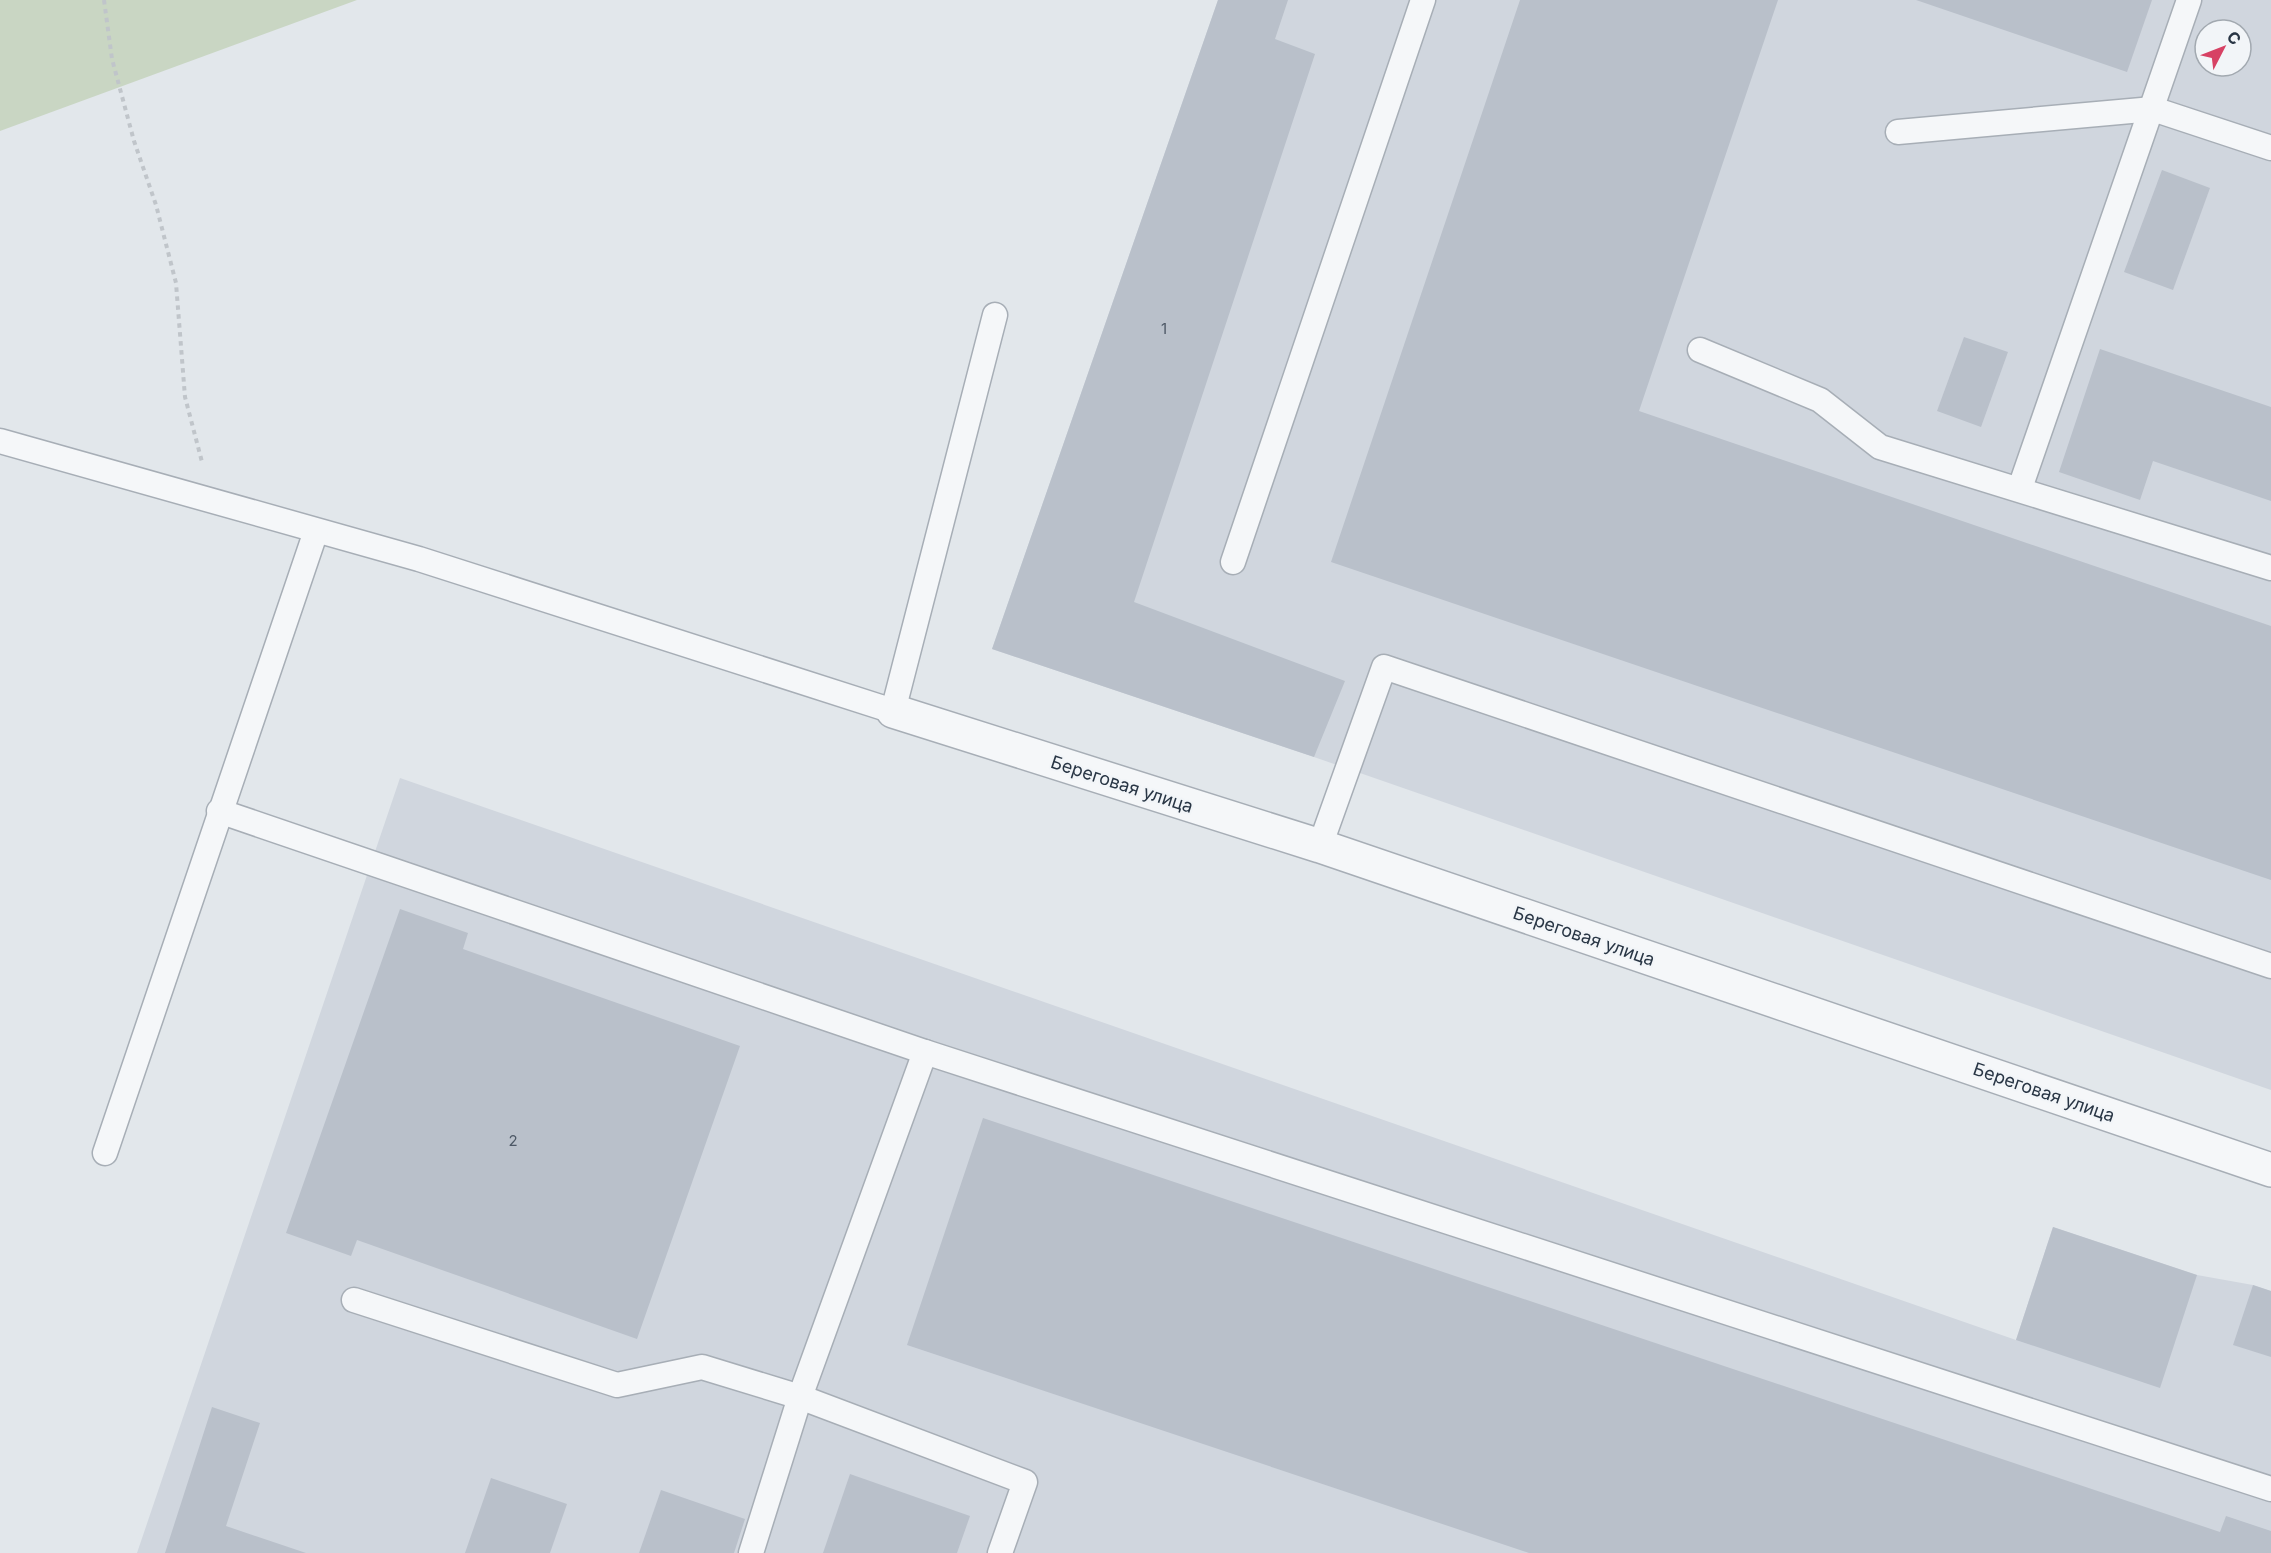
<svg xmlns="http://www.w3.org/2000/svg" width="2271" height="1553" viewBox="0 0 2271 1553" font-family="Inter,sans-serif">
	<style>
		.built { fill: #d0d6de; fill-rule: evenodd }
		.green { fill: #c9d6c3 }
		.building { fill: #b9c0ca }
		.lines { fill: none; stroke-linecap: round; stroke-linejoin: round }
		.service-casing { stroke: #a7aeb6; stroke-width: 27 }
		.minor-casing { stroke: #a7aeb6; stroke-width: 36 }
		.path { stroke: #c0c5ca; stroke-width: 4; stroke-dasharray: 4.5 4.5; stroke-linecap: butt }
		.service { stroke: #f5f7f9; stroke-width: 24 }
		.minor { stroke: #f5f7f9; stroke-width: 33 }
		.labels { text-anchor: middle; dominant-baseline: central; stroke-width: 4.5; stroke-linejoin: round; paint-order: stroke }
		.number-label { font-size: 15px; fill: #4d5866 }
		.street-label { font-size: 18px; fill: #293645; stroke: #f2f5f8 }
	</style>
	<rect width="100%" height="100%" fill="#e2e7eb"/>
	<!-- built -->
	<g class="built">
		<path d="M1218,0H2271V1090L1314,757L992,649ZM2205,30H2241V66H2205Z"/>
		<path d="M400,778L2016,1340L2053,1227L2197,1275L2253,1285L2271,1291V1553H137Z"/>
	</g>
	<!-- green -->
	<path class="green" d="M0,0H357L0,131Z"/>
	<!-- building -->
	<g class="building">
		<path d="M1218,0H1288L1275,39L1315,54L1134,602L1345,681L1314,757L992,649Z"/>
		<path d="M1520,0H1778L1639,411L2271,626V880L1331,562Z"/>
		<path d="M1916,0H2152L2127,72Z"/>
		<path d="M2162,170L2210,188L2173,290L2124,272Z"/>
		<path d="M1964,337L2008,352L1981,427L1937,411Z"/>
		<path d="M2100,349L2271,407V501L2153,461L2140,500L2059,472Z"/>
		<path d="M400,909L468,933L463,949L740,1046L637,1339L357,1240L351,1256L286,1233Z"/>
		<path d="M983,1118L2220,1532L2226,1516L2271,1531V1553H1529L907,1345Z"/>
		<path d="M2053,1227L2197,1275L2160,1388L2016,1340Z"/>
		<path d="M2253,1285L2271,1291V1357L2233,1345Z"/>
		<path d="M212,1407L260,1423L226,1526L306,1553H165Z"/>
		<path d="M850,1474L970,1516L957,1553H823Z"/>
		<path d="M491,1478L567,1504L550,1553H465Z"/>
		<path d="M661,1490L745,1519L734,1553H639Z"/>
	</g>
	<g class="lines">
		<!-- service casing -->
		<g class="service-casing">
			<g id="service">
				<path d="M1898,132L2153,109L2271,148"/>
				<path d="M1700,350L1820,400L1880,447L2271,568"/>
				<path d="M0,441L419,559L893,711L995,315"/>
				<path d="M2020,488L2189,0"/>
				<path d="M1233,562L1423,0"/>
				<path d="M219,811L925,1052"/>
				<path d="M1320,846L1384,667L2271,966"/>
				<path d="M105,1153L316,531"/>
				<path d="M354,1300L617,1385L702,1367L800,1397L1025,1482L1000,1553"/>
				<path d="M751,1553L800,1397L925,1052L2271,1489"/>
			</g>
		</g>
		<!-- minor casing -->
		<g class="minor-casing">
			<path id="minor" d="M893,711L1320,846L2271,1170"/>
		</g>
		<!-- path -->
		<path class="path" d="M104,0L112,59L134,141L156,205L176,283L185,397L202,462"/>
		<!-- service -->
		<use href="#service" class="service"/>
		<!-- minor -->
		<use href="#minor" class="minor"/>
	</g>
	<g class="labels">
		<!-- number labels -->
		<g class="number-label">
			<text x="1164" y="328">1</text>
			<text x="513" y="1140">2</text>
		</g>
		<!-- street labels -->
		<g class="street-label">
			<text transform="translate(1122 784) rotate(18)">Береговая улица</text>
			<text transform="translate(1584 936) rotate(19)">Береговая улица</text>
			<text transform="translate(2044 1092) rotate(19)">Береговая улица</text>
		</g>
	</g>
	<!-- north arrow -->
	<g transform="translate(2223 48) rotate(48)"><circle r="28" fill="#f2f5f8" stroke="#a2a9b0" stroke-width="1.5"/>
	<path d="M0-4.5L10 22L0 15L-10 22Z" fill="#d74164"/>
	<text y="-9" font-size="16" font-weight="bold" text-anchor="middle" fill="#293645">С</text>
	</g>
</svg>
